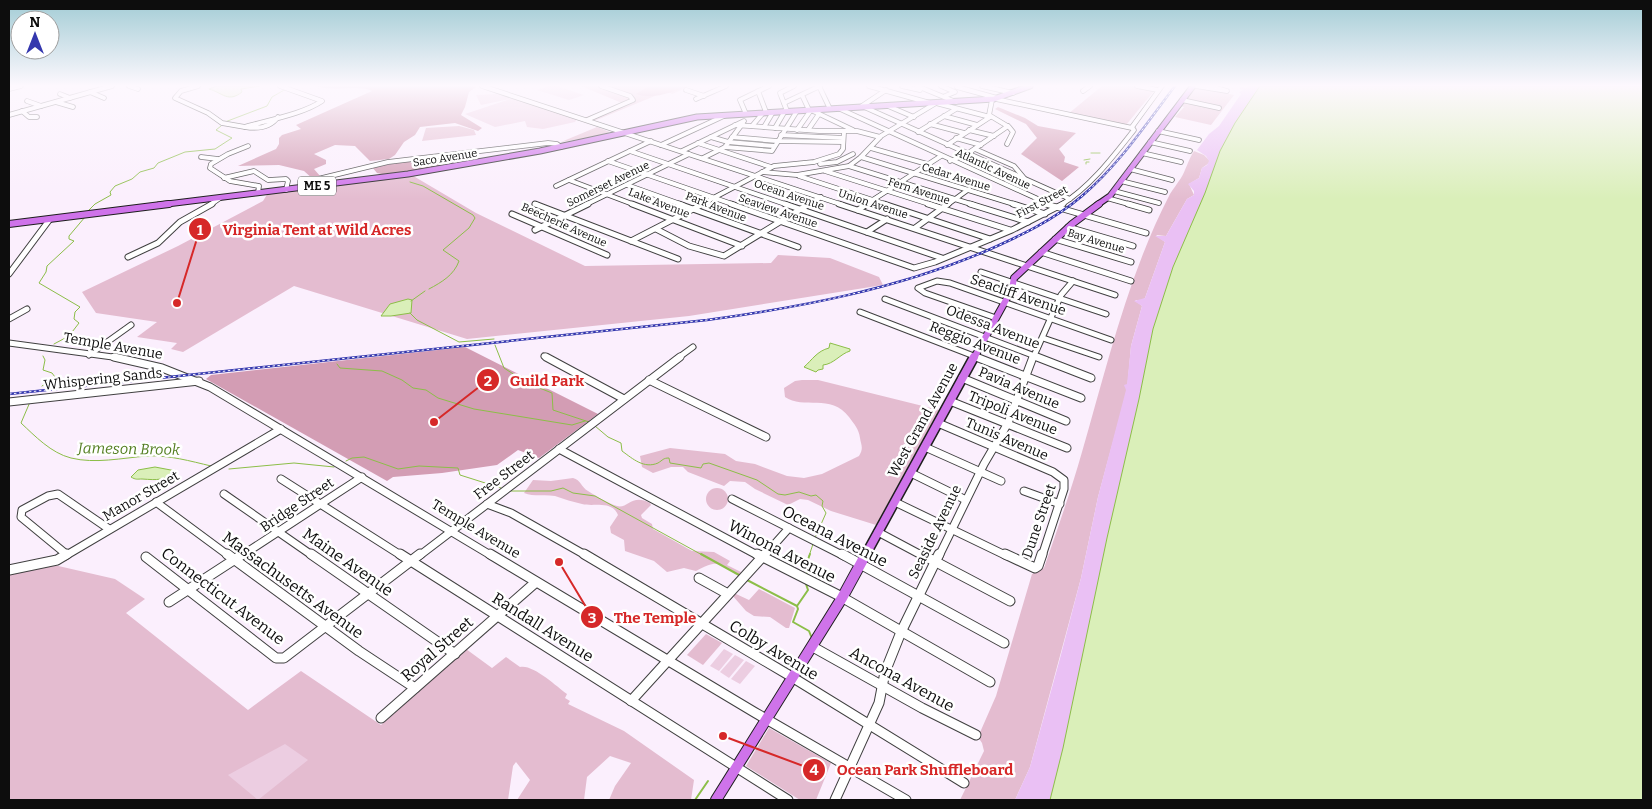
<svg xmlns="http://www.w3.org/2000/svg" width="1652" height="809" viewBox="0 0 1652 809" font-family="Bitter,serif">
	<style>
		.green { fill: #e4bcd0 }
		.forest { fill: #d39db4 }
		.sand { fill: #eac0f4 }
		.pitch { fill: #eccde1 }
		.water { fill: #daefb9; stroke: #8cbe48 }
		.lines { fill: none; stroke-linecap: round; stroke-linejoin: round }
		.stream-far1 { stroke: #8cbe48; stroke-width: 1 }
		.stream { stroke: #8cbe48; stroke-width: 2 }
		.minor-far3-casing { stroke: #404040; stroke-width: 5.5 }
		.minor-far2-casing { stroke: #404040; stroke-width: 7 }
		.minor-far1-casing { stroke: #404040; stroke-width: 9 }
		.minor-casing { stroke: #404040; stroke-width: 11 }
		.major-far3-casing { stroke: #1e1e1e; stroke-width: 7 }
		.major-far2-casing { stroke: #1e1e1e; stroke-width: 8 }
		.major-far1-casing { stroke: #1e1e1e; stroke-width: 11 }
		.major-casing { stroke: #1e1e1e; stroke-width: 12 }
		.minor-far3 { stroke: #fff; stroke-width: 4 }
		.minor-far2 { stroke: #fff; stroke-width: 5 }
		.minor-far1 { stroke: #fff; stroke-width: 7 }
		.minor { stroke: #fff; stroke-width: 9 }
		.major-far3 { stroke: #cf73ea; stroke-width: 5 }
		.major-far2 { stroke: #cf73ea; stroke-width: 6 }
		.major-far1 { stroke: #cf73ea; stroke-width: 8 }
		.major { stroke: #cf73ea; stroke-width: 10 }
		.rail-casing { stroke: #3437ae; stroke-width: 2.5 }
		.rail { stroke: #fff; stroke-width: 1; stroke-dasharray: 2.5; stroke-linecap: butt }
		.labels { text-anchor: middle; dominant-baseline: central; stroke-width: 5; stroke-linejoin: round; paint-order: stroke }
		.far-street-label { font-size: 11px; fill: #0d0d0d; stroke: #fff }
		.shield { fill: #fff; stroke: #565656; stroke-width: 1 }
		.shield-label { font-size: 12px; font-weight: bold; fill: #0d0d0d }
		.street-label { font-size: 14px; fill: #0d0d0d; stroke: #fff }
		.water-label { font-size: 15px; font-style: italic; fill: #537e21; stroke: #fff }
		.near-street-label { font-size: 16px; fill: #0d0d0d; stroke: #fff }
		.leader { fill: none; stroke: #d62828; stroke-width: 2 }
		.callout-dot { fill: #d62828; stroke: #fff; stroke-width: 2 }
		.mark-label { font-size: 15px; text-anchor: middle; font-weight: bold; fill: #fff }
		.callout-label { font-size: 15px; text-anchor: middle; font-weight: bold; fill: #d62828; stroke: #fff; stroke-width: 5; stroke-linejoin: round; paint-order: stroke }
	</style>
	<rect width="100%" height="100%" fill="#fbeffd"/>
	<!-- green -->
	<g class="green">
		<path d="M581,86H691L672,94L667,91L594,121L584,118L622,103Z"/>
		<path d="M1102,86H1132L1154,91L1126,125L1068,114Z"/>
		<path d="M1195,87L1234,95L1211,125L1175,117L1184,107L1181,106Z"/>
		<path d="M459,126L474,130L476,135L422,141L426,128Z"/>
		<path d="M597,127L610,132L598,136L561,142Z"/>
		<path d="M1194,151L1204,155L1209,160V163L1202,168L1199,178L1189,184L1194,195L1187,199L1166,236L1156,235L1165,242L1145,298L1142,300H1135L1142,306L1131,346L1127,390L1098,497L1081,578L1030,767L1015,800H960L984,751L982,743L978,737L996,696L1032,574L1044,568C1057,530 1071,491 1082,452C1107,366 1128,275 1170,194C1173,189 1177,184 1181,178C1186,170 1188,160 1194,151Z"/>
		<path d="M410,174L476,213L585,266L771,263L778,255L830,258L879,277L883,285L689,316L467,339L294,286L183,352L171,349L177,343L137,337L157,322L96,313L82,292L178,246L263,201L268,193Z"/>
		<path d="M802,380H818L939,410L876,525L831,511L808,500L800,499L788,505L755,489L745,482L730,481L724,486L688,472L683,467H671L653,473L642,467L640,456L670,448L725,454L736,461L755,464L787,476L804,478L822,474L859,456C864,448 861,445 860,438C859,429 854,424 849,417C831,393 803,410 785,397L784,388L795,381Z"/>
		<path d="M573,478C581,480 581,487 588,491C596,496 607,503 617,506C628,509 632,493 650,503L651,505L641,515L642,518L652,524L653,529L692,551L714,552L730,561L727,565L741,572L740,575C719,563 718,559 696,571L684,568L667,572L654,561L625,551L624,540L611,533L610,527L618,515C612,500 593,507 582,504C573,502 564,499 555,496C545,494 534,497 524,493L533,480L551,481Z"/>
		<circle cx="717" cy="499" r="11"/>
		<path d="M54,565L115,579L145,599L126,613L248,710L301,671L381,725L466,649L492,668L506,657L520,667C533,664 556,686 567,694L565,698L570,701L568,704L624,731L694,780L691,800H609L615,786L631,763L610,756L587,777L584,800H517L530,780L516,762L513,766L508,800H11L9,798V573Z"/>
		<path d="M759,589L795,608L789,628H786L770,617L754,616L746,611L732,595L734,593L749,600Z"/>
		<path d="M706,634L722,643L703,665L687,655Z"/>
		<path d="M769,728L831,763L816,800H800L746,766Z"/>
	</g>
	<!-- forest -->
	<g class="forest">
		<path d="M316,86H470L476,87L469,92L465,107L461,115L482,128L478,131L455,123L420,127L415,135L404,142L395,155L389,159L370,161L355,146L335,145L314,154L326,160V164L314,169L320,176L313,179L304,171L279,165L238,166L276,149L279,144V138L282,135L301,129L296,125L372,91C359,84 334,92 316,86Z"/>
		<path d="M649,86H689C671,92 655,100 636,94Z"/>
		<path d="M998,107L1025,118L1038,126L1076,133L1059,149L1065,157L1064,162L1079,167L1062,181L1021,154L1037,138L1026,124L995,109Z"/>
		<path d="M408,161L412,163L451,164L386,175L377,173L372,167Z"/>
		<path d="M465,347L598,414L539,458L518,450L497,465L442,473L393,477L387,481L206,379L211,375Z"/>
	</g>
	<!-- sand -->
	<path class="sand" d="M1248,86H1298L1125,800H1015L1030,767L1059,662L1081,578L1098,497L1126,390L1124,385L1127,384L1131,346L1142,306L1134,301L1145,298L1165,242L1155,236H1166L1187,199L1194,195V191L1188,184L1199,178L1202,168L1207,165L1209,161L1206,156L1197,150L1209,134L1219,126L1241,94L1239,92L1243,90L1240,89V87L1247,88Z"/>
	<!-- pitch -->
	<g class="pitch">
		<path d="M549,86H557L584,95L569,100L537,90Z"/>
		<path d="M496,94L506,96L511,99L515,98L577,119L575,122L543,129L527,127L525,121L495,127L465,114L510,99L481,105L476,95Z"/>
		<path d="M724,649L733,654L719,671L710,666Z"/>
		<path d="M735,655L744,660L729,678L720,672Z"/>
		<path d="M746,661L755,666L740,684L731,679Z"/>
		<path d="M285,744L308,760L258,800L228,775Z"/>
	</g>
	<!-- water -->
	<g class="water">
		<path d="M217,86H260L241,89L242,92C228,103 223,93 209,89Z"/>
		<path d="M1260,86H1643V800H1050L1063,748L1107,538L1139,399L1153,329L1173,267L1205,193L1220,151L1235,123Z"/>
		<path d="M408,299L412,300L411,313L391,316H381L390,304Z"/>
		<path d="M830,343L850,349V351C840,354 834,364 823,365V369L818,370L816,372L804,367C812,360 817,351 829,348Z"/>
		<path d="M155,467L176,471C163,481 158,480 142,479C137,479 136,480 131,477L138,470Z"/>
	</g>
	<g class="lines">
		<!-- stream-far1 -->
		<g class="stream-far1">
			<path d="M225,122L267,106L272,97L286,89"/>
			<path d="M1091,153H1100"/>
			<path d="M1084,160L1090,159"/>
			<path d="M1086,164V162H1089"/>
			<path d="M410,182L423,186L473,215L475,218L469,228L443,250L459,261C454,275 442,282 429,289"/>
			<path d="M87,212L95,204L111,195L110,192L115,186L132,179L140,172L154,168L158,163L185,152L215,149L232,138L216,130L221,126"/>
			<path d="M411,301L425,291"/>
			<path d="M410,313L417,320L459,342L494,339"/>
			<path d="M54,344L69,336L79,323L74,319L75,312L80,307L39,283L46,272L47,266L74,241L69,239V236L85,217"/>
			<path d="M495,345L504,368L527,383L552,393L553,410L589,422"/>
			<path d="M337,364L340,368L382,371L402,380L413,388L426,390L438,398L474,409L572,425L585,421"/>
			<path d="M42,386L55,377L52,373L43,370L45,360L43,356"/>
			<path d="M30,402L21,423C35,436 51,453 71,458C95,464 122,458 147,456C169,455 190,461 211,466"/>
			<path d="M595,426L608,437L621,443L622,451C633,459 644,469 658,463C663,460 663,458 669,458L670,463L701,468L703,464L709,463L757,480L778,494L785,495L799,492L811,496L816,495L823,501L822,506L826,513L815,538"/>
			<path d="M346,461L352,458L364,457L398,469L419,466L458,468L460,475L501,488"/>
			<path d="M229,469L294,463L334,467"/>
			<path d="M511,491H551L563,488L573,493L595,496L704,556"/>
			<path d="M809,556L813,544"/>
		</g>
		<!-- stream -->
		<g class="stream">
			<path d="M701,554L739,575"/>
			<path d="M806,575L810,566L807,562L810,554"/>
			<path d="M747,580L797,606L798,609L793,622L809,631L811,636"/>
			<path d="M797,606L808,590L806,584"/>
			<path d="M695,800L708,781"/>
		</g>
		<!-- minor-far3 casing -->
		<g class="minor-far3-casing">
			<g id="minor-far3">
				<path d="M129,86L138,89"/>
				<path d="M198,86L181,91L175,98L208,113L222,123L245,127"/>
				<path d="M482,86L843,205"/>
				<path d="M819,86L830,109"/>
				<path d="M869,86L930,103"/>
				<path d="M902,86L920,90"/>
				<path d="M917,86L956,102"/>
				<path d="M941,86L955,92L945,96"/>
				<path d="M982,86L1013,93"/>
				<path d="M1137,86L1158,90"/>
				<path d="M1196,86L1227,91L1208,86"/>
				<path d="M957,87L997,98"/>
				<path d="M9,89L21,86"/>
				<path d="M686,90L704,96"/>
				<path d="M886,90L862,106L1070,199"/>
				<path d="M758,91L766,112"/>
				<path d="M1083,91L1090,86"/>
				<path d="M90,92L104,98"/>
				<path d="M60,94L70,98"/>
				<path d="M802,95L809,110"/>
				<path d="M696,99L726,86"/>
				<path d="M996,99L1132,128"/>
				<path d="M992,100L989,115L1009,127L1013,132L1007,144"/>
				<path d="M1182,100L1219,108"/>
				<path d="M27,101L41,106"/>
				<path d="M56,102L73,107"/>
				<path d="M784,103L820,86"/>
				<path d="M888,106L914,117"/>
				<path d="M838,108L1051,205"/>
				<path d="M22,111L29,117H37"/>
				<path d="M787,111L780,93L794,86"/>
				<path d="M746,114L740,100L769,86"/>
				<path d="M9,115L112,86"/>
				<path d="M944,116L977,125"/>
				<path d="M278,117C270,128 257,129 245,127C268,120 303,114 322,101L280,86"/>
				<path d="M587,120L633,100L630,96L601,86"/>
				<path d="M930,124L964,133"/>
				<path d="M735,125L819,131H857L880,137"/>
				<path d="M752,126L763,113"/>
				<path d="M764,127L773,112"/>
				<path d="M775,128L785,111"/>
				<path d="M797,130L811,110L853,130"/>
				<path d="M808,130L819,114"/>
				<path d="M969,130L994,136"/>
				<path d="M1158,131L1199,140"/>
				<path d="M918,132L956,109"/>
				<path d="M781,135L843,138"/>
				<path d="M711,137L728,142L774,146"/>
				<path d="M732,137L777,141L843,142"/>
				<path d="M956,138L981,145"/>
				<path d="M1150,142L1190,151"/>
				<path d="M698,143L771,167"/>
				<path d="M661,145L726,115"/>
				<path d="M947,145L990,117"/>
				<path d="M248,146L228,154L211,164L210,168L230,181L259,186L258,193"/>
				<path d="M725,147L772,151L797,111"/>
				<path d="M871,148L927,164"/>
				<path d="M975,149L1014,166L1024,178"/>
				<path d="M630,151L788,205"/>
				<path d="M682,151L744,121"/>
				<path d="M1142,153L1181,162"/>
				<path d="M201,157L218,159"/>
				<path d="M861,157L1017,205"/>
				<path d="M703,158L725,147L743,123"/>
				<path d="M608,161L735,205"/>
				<path d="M950,161L967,154L1008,126"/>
				<path d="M820,164L837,162L853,154"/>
				<path d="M849,166L974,205"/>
				<path d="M1130,169L1172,180"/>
				<path d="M825,171L932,205"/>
				<path d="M762,172L797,175L849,166L861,157L881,136L936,103L990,117"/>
				<path d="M799,176L888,205"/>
				<path d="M224,178L254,171L268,180L286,179L288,181L286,190"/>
				<path d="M569,180L635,205"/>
				<path d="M1121,181L1165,192"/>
				<path d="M627,185L683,205"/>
				<path d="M556,186L651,141"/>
				<path d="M302,188L318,179L388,162L548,143L557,144L561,147"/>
				<path d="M1114,191L1159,203"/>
				<path d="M1107,198L1132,205"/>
				<path d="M535,204L538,205"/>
				<path d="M210,205L220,198"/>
				<path d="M585,205L689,154"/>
				<path d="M700,205L774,166L814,162L839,154L843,149L844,132"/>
				<path d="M807,205L821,197"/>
				<path d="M865,205L941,156"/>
				<path d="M947,205L969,189"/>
				<path d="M1061,205C1091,186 1112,158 1134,130L1132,127L1162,86"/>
			</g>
		</g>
		<!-- minor-far2 casing -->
		<g class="minor-far2-casing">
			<g id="minor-far2">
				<path d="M535,204L678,259"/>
				<path d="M632,204L742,246"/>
				<path d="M679,204L798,247"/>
				<path d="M731,204L914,268L935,262L1012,230L1063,204"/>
				<path d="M785,204L942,258"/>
				<path d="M839,204L1115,295"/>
				<path d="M884,204L990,239"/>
				<path d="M928,204L1010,230"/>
				<path d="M970,204L1028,222"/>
				<path d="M1013,204L1045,214"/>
				<path d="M1046,204L1146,233"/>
				<path d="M1128,204L1149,210"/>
				<path d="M858,210L867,204"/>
				<path d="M512,214L607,255"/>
				<path d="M1068,227L1133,246"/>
				<path d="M915,228L948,204"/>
				<path d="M656,229L689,246L724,256L809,204"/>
				<path d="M535,230L588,204"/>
				<path d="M867,232L887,219"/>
				<path d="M1055,239L1131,262"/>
				<path d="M631,241L703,204"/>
				<path d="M1041,252L1131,281"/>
				<path d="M128,257L158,243L180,222L212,204"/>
				<path d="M981,272L1106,314"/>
				<path d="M9,274L50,219"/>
				<path d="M885,299L1040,358"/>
				<path d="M860,312L979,358"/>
				<path d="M996,318L925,293L918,288L937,281L950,283L1111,340"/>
				<path d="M9,319L27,309"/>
				<path d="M1043,338L1099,357"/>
				<path d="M9,343L120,358"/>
				<path d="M89,355L131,325"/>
				<path d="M544,356L548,358"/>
				<path d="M678,358L693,347"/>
				<path d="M1033,358L1061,295L1073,281"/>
			</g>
		</g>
		<!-- minor-far1 casing -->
		<g class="minor-far1-casing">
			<g id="minor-far1">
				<path d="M114,357L162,368L210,387L492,556"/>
				<path d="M546,357L624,399"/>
				<path d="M976,357L1081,398"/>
				<path d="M1037,357L1091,378"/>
				<path d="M962,378L1066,421"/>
				<path d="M649,380L766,437"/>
				<path d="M950,401L1067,448"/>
				<path d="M9,402L199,381"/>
				<path d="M938,423L1053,472L1064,480V489L1042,556"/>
				<path d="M925,447L1001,481"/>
				<path d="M559,449L759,556"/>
				<path d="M911,473L966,500"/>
				<path d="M281,479L402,556"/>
				<path d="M1024,491L1060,504"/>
				<path d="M224,494L313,556"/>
				<path d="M732,499L844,556"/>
				<path d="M156,502L229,556"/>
				<path d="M895,502L1007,556"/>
				<path d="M487,504L511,513L587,556"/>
				<path d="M878,532L923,556"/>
				<path d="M66,554L21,517L22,510L48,496L58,494L109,529"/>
				<path d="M65,556L281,429"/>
				<path d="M241,556L362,477"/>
				<path d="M419,556L680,357"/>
				<path d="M764,556L789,528"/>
				<path d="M939,556L984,464L1008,423L1033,357"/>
			</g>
		</g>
		<!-- minor casing -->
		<g class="minor-casing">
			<g id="minor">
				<path d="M227,554L359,651L415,688"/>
				<path d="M311,554L455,654"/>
				<path d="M400,554L788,800"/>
				<path d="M490,554L754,712L906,800"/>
				<path d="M584,554L787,674L964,783"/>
				<path d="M757,554L838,595L990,682"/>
				<path d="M842,554L1004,643"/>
				<path d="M921,554L1010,601"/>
				<path d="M1005,554L1035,568L1038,566L1042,554"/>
				<path d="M146,557L276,658H284L420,554"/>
				<path d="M9,570L57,560L67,554"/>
				<path d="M699,578L728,594"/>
				<path d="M169,602L243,554"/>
				<path d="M813,647L922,708L976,735"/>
				<path d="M631,701L765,554"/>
				<path d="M381,718L536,582"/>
				<path d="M835,800L879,703L885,672L901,632L939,554"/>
			</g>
		</g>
		<!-- major-far3 casing -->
		<g class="major-far3-casing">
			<g id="major-far3">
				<path d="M159,205L408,174L540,151L697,117L994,99L1030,86"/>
				<path d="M1097,205L1110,196L1193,86"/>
			</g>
		</g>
		<!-- major-far2 casing -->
		<g class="major-far2-casing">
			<g id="major-far2">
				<path d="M9,224L169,204"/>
				<path d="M974,358L1012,289L1014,278L1072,224L1099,204"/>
			</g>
		</g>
		<!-- major-far1 casing -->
		<g class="major-far1-casing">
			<path id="major-far1" d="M865,556L974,357"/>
		</g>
		<!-- major casing -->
		<g class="major-casing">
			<path id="major" d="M716,800L842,598L866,554"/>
		</g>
		<!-- minor-far3 -->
		<use href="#minor-far3" class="minor-far3"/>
		<!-- minor-far2 -->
		<use href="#minor-far2" class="minor-far2"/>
		<!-- minor-far1 -->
		<use href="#minor-far1" class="minor-far1"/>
		<!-- minor -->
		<use href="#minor" class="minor"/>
		<!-- major-far3 -->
		<use href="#major-far3" class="major-far3"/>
		<!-- major-far2 -->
		<use href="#major-far2" class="major-far2"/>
		<!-- major-far1 -->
		<use href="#major-far1" class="major-far1"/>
		<!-- major -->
		<use href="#major" class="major"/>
		<!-- rail casing -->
		<g class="rail-casing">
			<path id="rail" d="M9,394L707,320C802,307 897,289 986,251C1020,236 1054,220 1082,196C1119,165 1146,124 1175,86"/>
		</g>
		<!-- rail -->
		<use href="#rail" class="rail"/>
	</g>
	<!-- sky -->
	<linearGradient id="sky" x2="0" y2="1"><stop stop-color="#a2ccd5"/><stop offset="0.43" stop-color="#fdf8fe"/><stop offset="1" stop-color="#fdf8fe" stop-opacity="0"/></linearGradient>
	<rect width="1652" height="199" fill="url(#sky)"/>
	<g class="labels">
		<!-- far-street labels -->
		<g class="far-street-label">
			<text transform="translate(445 158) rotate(-9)">Saco Avenue</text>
			<text transform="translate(993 169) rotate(25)">Atlantic Avenue</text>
			<text transform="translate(956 177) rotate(17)">Cedar Avenue</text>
			<text transform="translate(608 184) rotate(-26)">Somerset Avenue</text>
			<text transform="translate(919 191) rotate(18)">Fern Avenue</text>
			<text transform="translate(789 195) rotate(19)">Ocean Avenue</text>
			<text transform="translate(1042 202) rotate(-28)">First Street</text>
			<text transform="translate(659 203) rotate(21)">Lake Avenue</text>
			<text transform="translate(873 204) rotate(18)">Union Avenue</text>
			<text transform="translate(716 207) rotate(21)">Park Avenue</text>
			<text transform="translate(778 211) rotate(19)">Seaview Avenue</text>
			<text transform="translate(564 225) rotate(24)">Beecherie Avenue</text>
			<text transform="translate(1096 241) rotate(17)">Bay Avenue</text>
		</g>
		<!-- shield labels -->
		<rect class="shield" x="298" y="176.5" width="38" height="19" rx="4"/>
		<g class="shield-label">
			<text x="317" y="186">ME 5</text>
		</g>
		<!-- street labels -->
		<g class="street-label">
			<text transform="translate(1018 295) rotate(19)">Seacliff Avenue</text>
			<text transform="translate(993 327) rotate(21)">Odessa Avenue</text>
			<text transform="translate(975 343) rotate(21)">Reggio Avenue</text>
			<text transform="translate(113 346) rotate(10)">Temple Avenue</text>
			<text transform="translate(103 379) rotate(-6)">Whispering Sands</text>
			<text transform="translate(1019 388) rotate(23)">Pavia Avenue</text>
			<text transform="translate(1013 413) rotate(22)">Tripoli Avenue</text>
			<text transform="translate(923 420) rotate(-61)">West Grand Avenue</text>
			<text transform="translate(1007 439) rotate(23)">Tunis Avenue</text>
			<text transform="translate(504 475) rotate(-37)">Free Street</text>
			<text transform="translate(141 496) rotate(-30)">Manor Street</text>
			<text transform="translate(297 505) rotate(-34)">Bridge Street</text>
			<text transform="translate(1039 521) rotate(-71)">Dune Street</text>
			<text transform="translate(476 529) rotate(31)">Temple Avenue</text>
			<text transform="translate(935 532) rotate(-64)">Seaside Avenue</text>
		</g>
		<!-- water labels -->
		<g class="water-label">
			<text transform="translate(129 449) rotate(1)">Jameson Brook</text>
		</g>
		<!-- near-street labels -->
		<g class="near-street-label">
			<text transform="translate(835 536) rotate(27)">Oceana Avenue</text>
			<text transform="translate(782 551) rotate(27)">Winona Avenue</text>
			<text transform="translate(348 562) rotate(35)">Maine Avenue</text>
			<text transform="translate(293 585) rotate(36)">Massachusetts Avenue</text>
			<text transform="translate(223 596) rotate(37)">Connecticut Avenue</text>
			<text transform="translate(543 627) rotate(32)">Randall Avenue</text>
			<text transform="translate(437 649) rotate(-41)">Royal Street</text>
			<text transform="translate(774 650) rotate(31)">Colby Avenue</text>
			<text transform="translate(902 679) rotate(29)">Ancona Avenue</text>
		</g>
	</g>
	<!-- callouts -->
	<path class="leader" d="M177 303L200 229M434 422L488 380M559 562L592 617M723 736L814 770"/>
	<g class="callout-dot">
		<circle cx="177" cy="303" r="5"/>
		<circle cx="434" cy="422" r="5"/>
		<circle cx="559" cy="562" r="5"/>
		<circle cx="723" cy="736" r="5"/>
		<circle cx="200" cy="229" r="12"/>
		<circle cx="488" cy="380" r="12"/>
		<circle cx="592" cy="617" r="12"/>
		<circle cx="814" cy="770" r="12"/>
	</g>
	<g class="mark-label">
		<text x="200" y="235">1</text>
		<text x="488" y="386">2</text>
		<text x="592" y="623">3</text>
		<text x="814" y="775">4</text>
	</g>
	<g class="callout-label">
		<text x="317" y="235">Virginia Tent at Wild Acres</text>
		<text x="547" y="386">Guild Park</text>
		<text x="655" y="623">The Temple</text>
		<text x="925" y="775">Ocean Park Shuffleboard</text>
	</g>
	<!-- border -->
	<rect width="1652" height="809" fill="none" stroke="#0d0d0d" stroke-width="20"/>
	<!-- north arrow -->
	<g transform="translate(35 35)"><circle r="24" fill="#ffffff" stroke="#9e9e9e"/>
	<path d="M0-4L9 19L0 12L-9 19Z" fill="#3437ae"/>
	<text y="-8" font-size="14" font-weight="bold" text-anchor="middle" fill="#0d0d0d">N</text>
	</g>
</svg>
